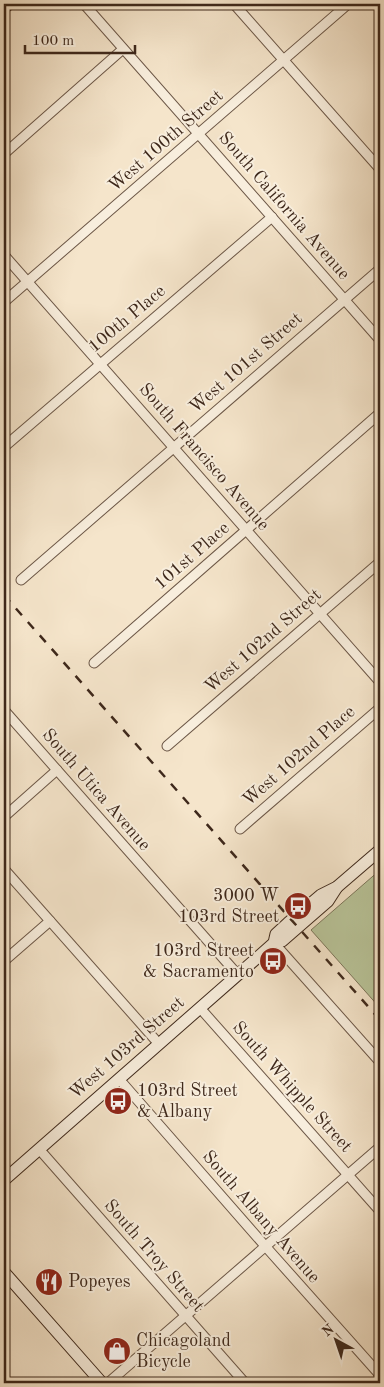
<svg xmlns="http://www.w3.org/2000/svg" width="384" height="1387" viewBox="0 0 384 1387" font-family="'Old Standard TT',serif">
	<style>
		.green { fill: #b9c59a; stroke: #7c765a }
		.lines { fill: none; stroke-linecap: round; stroke-linejoin: round }
		.street-casing { stroke: #6c5747; stroke-width: 11 }
		.secondary-casing { stroke: #3e281b; stroke-width: 13 }
		.street { stroke: #f8eedd; stroke-width: 9 }
		.secondary { stroke: #f8eedd; stroke-width: 11 }
		.rail { stroke: #3e281b; stroke-width: 2.5; stroke-dasharray: 9 9; stroke-linecap: butt }
		.labels { text-anchor: middle; dominant-baseline: central; stroke-width: 4; stroke-linejoin: round; paint-order: stroke }
		.street-label { font-size: 18px; fill: #3e281b; stroke: #f8eedd }
		.poi-label { font-size: 18px; fill: #3e281b; stroke: #f8eedd; text-anchor: start }
	</style>
	<rect width="100%" height="100%" fill="#f5e5cb"/>
	<filter id="stains"><feTurbulence type="fractalNoise" baseFrequency=".004" numOctaves="4"/><feColorMatrix values="0 0 0 0 .2 0 0 0 0 .09 0 0 0 0 .02 0 0 0 .5 -.17"/></filter>
	<radialGradient id="worn" r=".72"><stop offset=".6" stop-color="#630" stop-opacity="0"/><stop offset="1" stop-color="#630" stop-opacity=".3"/></radialGradient>
	<!-- green -->
	<path class="green" d="M380,870V1008L311,930Z"/>
	<g class="lines">
		<!-- street casing -->
		<g class="street-casing">
			<g id="street">
				<path d="M84,4L380,340"/>
				<path d="M234,4L380,169"/>
				<path d="M4,154L123,49"/>
				<path d="M4,255L380,682"/>
				<path d="M4,302L348,4"/>
				<path d="M4,447L272,217"/>
				<path d="M21,580L380,269"/>
				<path d="M94,663L380,413"/>
				<path d="M4,710L238,975"/>
				<path d="M167,746L380,562"/>
				<path d="M4,817L57,770"/>
				<path d="M240,829L380,708"/>
				<path d="M4,869L159,1044"/>
				<path d="M274,943L380,1062"/>
				<path d="M4,961L50,921"/>
				<path d="M200,1008L380,1211"/>
				<path d="M119,1079L266,1247L380,1375"/>
				<path d="M39,1149L245,1383"/>
				<path d="M108,1383L380,1147"/>
			</g>
		</g>
		<!-- secondary casing -->
		<g class="secondary-casing">
			<g id="secondary">
				<path d="M4,8L9,4"/>
				<path d="M274,943L282,941L328,901L337,887"/>
				<path d="M4,1180L274,943L276,934L288,923L321,895L337,887L380,850"/>
				<path d="M4,1272L102,1383"/>
			</g>
		</g>
		<!-- street -->
		<use href="#street" class="street"/>
		<!-- secondary -->
		<use href="#secondary" class="secondary"/>
		<!-- rail -->
		<path class="rail" d="M4,595L380,1020"/>
	</g>
	<!-- icons -->
	<defs>
		<g id="bus-disc" transform="scale(1.4375)"><circle r="9.5" fill="#8f2418" stroke="#f8eedd"/><path d="M-5-6H5V4H4V6H2V4H-2V6H-4V4H-5ZM-3.5-4V0h7V-4ZM-3.5 1.2v1.5H-2V1.2ZM2 1.2v1.5H3.5V1.2Z" fill="#fff"/></g>
		<g id="restaurant-disc" transform="scale(1.4375)"><circle r="9.5" fill="#8f2418" stroke="#f8eedd"/><path d="M-5-6h1v4h1v-4h1v4h1v-4h1v5L-1.5 .5V6h-2V.5L-5-1ZM5-6V6H3V1.5H1.5Q1.5-4 5-6Z" fill="#fff"/></g>
		<g id="shop-disc" transform="scale(1.4375)"><circle r="9.5" fill="#8f2418" stroke="#f8eedd"/><path d="M-5-2.5h2.3a2.7 3.5 0 0 1 5.4 0H5L5.5 6h-11ZM-1.5-2.5h3a1.5 2.3 0 0 0-3 0Z" fill="#fff"/></g>
	</defs>
	<g fill-rule="evenodd">
		<use href="#bus-disc" x="298" y="906"/>
		<use href="#bus-disc" x="273" y="961"/>
		<use href="#bus-disc" x="118" y="1101"/>
		<use href="#restaurant-disc" x="49" y="1282"/>
		<use href="#shop-disc" x="117" y="1351"/>
	</g>
	<g class="labels">
		<!-- street labels -->
		<g class="street-label">
			<text transform="translate(166 141) rotate(-41)">West 100th Street</text>
			<text transform="translate(284 206) rotate(49)">South California Avenue</text>
			<text transform="translate(127 319) rotate(-40)">100th Place</text>
			<text transform="translate(246 363) rotate(-41)">West 101st Street</text>
			<text transform="translate(204 457) rotate(49)">South Francisco Avenue</text>
			<text transform="translate(192 556) rotate(-41)">101st Place</text>
			<text transform="translate(263 641) rotate(-41)">West 102nd Street</text>
			<text transform="translate(299 756) rotate(-41)">West 102nd Place</text>
			<text transform="translate(96 790) rotate(49)">South Utica Avenue</text>
			<text transform="translate(127 1048) rotate(-41)">West 103rd Street</text>
			<text transform="translate(292 1087) rotate(48)">South Whipple Street</text>
			<text transform="translate(261 1217) rotate(49)">South Albany Avenue</text>
			<text transform="translate(154 1256) rotate(49)">South Troy Street</text>
		</g>
		<!-- poi labels -->
		<g class="poi-label">
			<text x="279" y="896" text-anchor="end">3000 W<tspan x="279" dy="21">103rd Street</tspan></text>
			<text x="254" y="951" text-anchor="end">103rd Street<tspan x="254" dy="21">&amp; Sacramento</tspan></text>
			<text x="137" y="1091">103rd Street<tspan x="137" dy="21">&amp; Albany</tspan></text>
			<text x="68" y="1282">Popeyes</text>
			<text x="136" y="1341">Chicagoland<tspan x="136" dy="21">Bicycle</tspan></text>
		</g>
	</g>
	<!-- margin -->
	<rect width="384" height="1387" fill="none" stroke="#f5e5cb" stroke-width="20"/>
	<rect x="5" y="5" width="374" height="1377" fill="none" stroke="#3e281b" stroke-width="2.5"/>
	<rect x="10" y="10" width="364" height="1367" fill="none" stroke="#3e281b"/>
	<!-- north arrow -->
	<g transform="translate(336 1340) rotate(320)" stroke="#f8eedd" stroke-width="4" paint-order="stroke">
	<path d="M0-4L9 19L0 12L-9 19Z" fill="#3e281b"/>
	<text y="-8" font-size="14" font-weight="bold" text-anchor="middle" fill="#3e281b">N</text>
	</g>
	<!-- scale -->
	<path d="M25 45v8h110v-8" fill="none" stroke="#3e281b" stroke-width="2.5"/>
	<text x="32" y="45" font-size="15" fill="#3e281b" stroke="#f8eedd" stroke-width="4" paint-order="stroke">100 m</text>
	<rect width="100%" height="100%" filter="url(#stains)"/>
	<rect width="100%" height="100%" fill="url(#worn)"/>
</svg>
